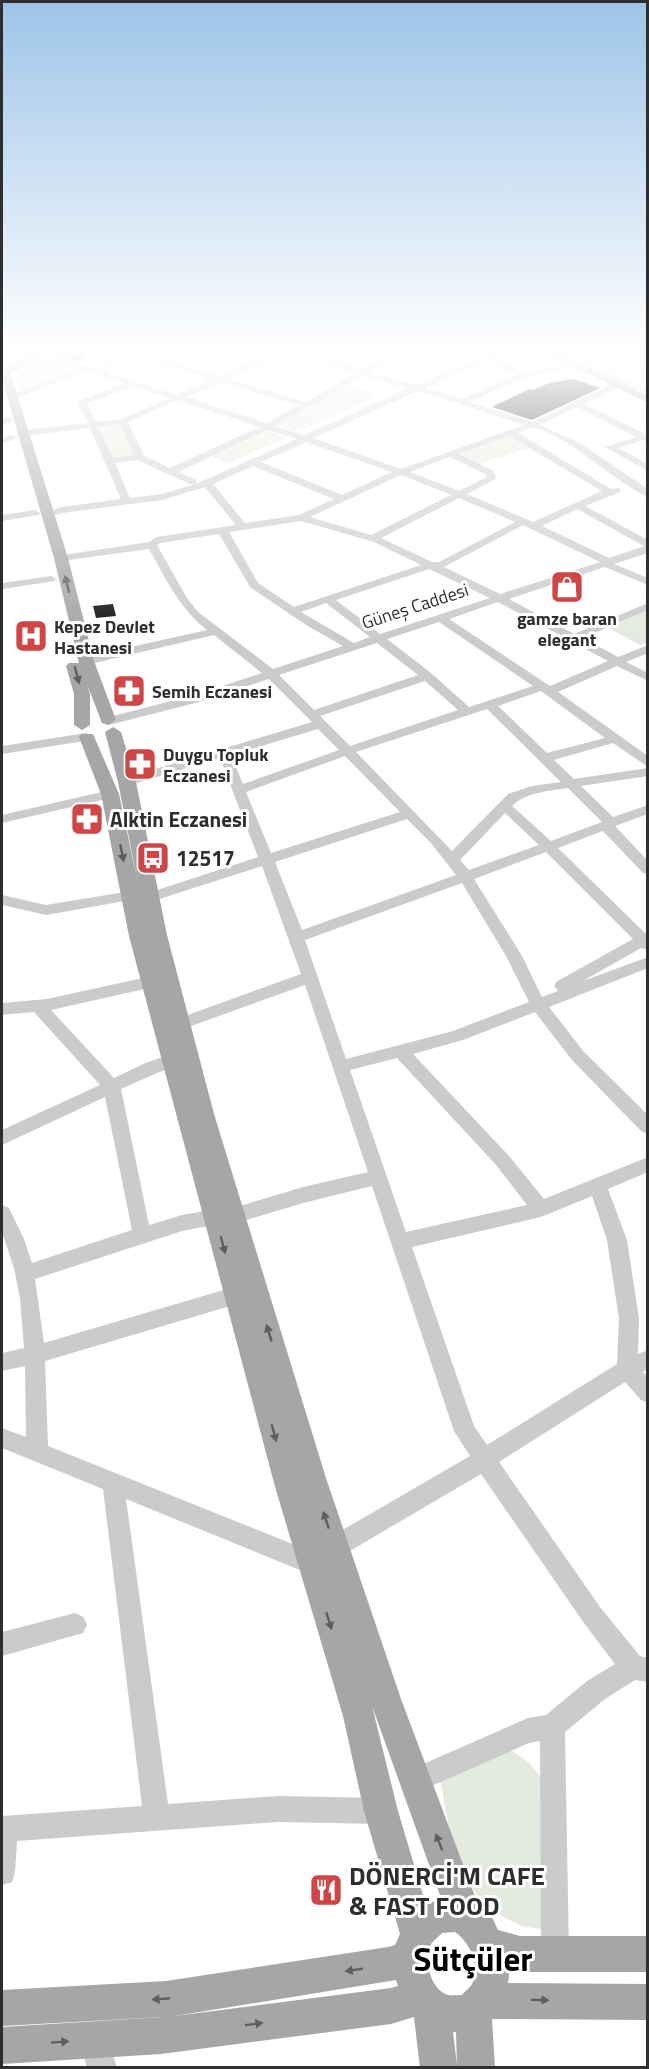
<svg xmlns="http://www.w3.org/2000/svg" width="649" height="2069" viewBox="0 0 649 2069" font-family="'Titillium Web',sans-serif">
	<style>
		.green { fill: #e4eade }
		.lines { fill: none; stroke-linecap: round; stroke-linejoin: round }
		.stream { stroke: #ccdbe7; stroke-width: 2 }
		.building { fill: #151515 }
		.minor { fill: #cbcbcb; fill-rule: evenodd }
		.major { fill: #a6a6a6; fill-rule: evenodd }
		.oneway { fill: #5e5e5e }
		.labels { text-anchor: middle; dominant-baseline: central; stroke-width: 6; stroke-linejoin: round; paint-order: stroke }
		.far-street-label { font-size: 18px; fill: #2e2e2e; stroke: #fff }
		.far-poi-label { font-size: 18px; font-weight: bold; fill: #2e2e2e; stroke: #fff; text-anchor: start }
		.poi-label { font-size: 21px; font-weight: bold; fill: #2e2e2e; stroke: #fff; text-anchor: start }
		.near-poi-label { font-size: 26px; font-weight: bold; fill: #2e2e2e; stroke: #fff; text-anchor: start }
		.near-district-label { font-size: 33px; font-weight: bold; fill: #000; stroke: #fff }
	</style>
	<rect width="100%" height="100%" fill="#fff"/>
	<!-- green -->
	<g class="green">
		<path d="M551,350H565L647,389V396Z"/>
		<path d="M37,358L50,360L77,369L19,393C11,374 24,371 37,358Z"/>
		<path d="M347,385L379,395L298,432L276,425Z"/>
		<path d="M121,425L134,456L113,458L100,426Z"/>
		<path d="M267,431L286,438L227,463L212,457Z"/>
		<path d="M511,435L532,447L480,464L460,454Z"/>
		<path d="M647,610V644L640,645L609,628Z"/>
		<path d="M508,1748L528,1762L548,1785V1930L521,1926L485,1907L470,1884L450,1834L440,1778Z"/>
	</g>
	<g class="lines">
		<!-- stream -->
		<path class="stream" d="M309,434L406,390"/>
	</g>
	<!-- building -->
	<g class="building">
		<path d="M65,350H93L77,362L58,356Z"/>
		<path d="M573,379L600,388L532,420L492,407L529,389L533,390L549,383Z"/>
		<path d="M113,604L116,616L96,618L93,606Z"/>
	</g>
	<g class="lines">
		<!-- minor -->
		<g class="minor">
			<path d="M122,350H133L220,376L252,362L216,350H227L260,359L291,350H307L361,370L398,350H407L369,373L417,385L497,350H507L494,357L525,373L576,363L580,365L519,380L470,402L532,422L617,382L621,385L620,387L584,404L648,435V442L643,440L618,448L648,464V471L605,447L636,437L577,407L540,425L581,444L648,489V497C622,487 555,425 531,428C527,429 522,432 518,433L611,489L620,488V492L585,506L648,540V553L614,564L648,578V585L605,567L509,599L574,634L648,603V610L583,638L618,657L648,645V653L626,662L648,673V681L617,666L558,692L648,756V767L613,743L554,760L574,779L648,768V776L581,786L613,817L648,805V814L615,826L648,861V874L643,873L603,831L558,848L645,933L648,932V950L641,948L583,981L648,957V968L549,1007L584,1052L648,1115V1134L642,1132L572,1060L535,1012L463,1040L413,1054L509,1156L544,1199L648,1157V1172L608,1189L627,1240L639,1319L638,1354L648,1350V1369L643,1372L648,1377V1403L641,1400L625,1382L499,1462L600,1607L640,1656L648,1658V1682L635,1680L605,1699L565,1732L569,1955L565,1965L555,1969L545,1965L541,1955L540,1741L529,1743L416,1793L407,1789L403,1780L407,1771L528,1718L546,1715L587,1681L615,1664L584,1623L481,1474L343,1555L335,1558L327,1555L324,1547L327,1539L470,1456L454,1431L372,1186L303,1203L233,1224L225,1218L223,1223L182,1231L35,1279L44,1343L237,1286L244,1289L247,1295L244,1301L237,1304L45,1361L48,1446L320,1555L324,1563L320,1571L312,1575L126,1499L168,1804L278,1796L381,1798L390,1802L394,1811L390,1820L381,1824L278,1822L17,1841L15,1872L12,1882L2,1885V1816L142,1806L103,1489L2,1448V1428L26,1437L25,1366L2,1371V1353L24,1348L20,1298L14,1268L2,1232V1205L9,1208L24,1239L32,1263L132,1230L105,1097L2,1145V1130L100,1085L34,1012L2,1015V1003L47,999L152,976L158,978L160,982L158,986L51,1010L114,1078C130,1071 163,1051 180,1057L182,1061L180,1065L157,1073L121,1089L149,1225L182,1215L216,1209L224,1215L226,1210L233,1208L303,1187L368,1172L305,985L180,1030L174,1028L172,1024L174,1020L301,974L262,866L150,902L143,897L145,894L258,857L220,758L127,786L120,782L122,779L312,722L269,679L199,702L113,724L109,725L103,721L105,718L191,696L262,673L214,635L86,665L80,661L86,657L207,630C179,608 166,579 149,549L61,561L56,558L57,556L149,542L157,537L236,525L205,487L162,500L62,513L48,517L43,514L61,507L121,499L90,428L23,436L18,433L23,430L88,423L78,403L79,401L125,383L85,371L14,399L7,397L77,369L30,358V354L54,357L98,370ZM299,352L355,374L305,402L229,379L263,364ZM127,353L213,379L177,395L105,372ZM487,360L516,375L462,399L426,388ZM363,376L410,389L305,436L275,426ZM221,382L299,405L267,423L186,397ZM133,386L170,398L121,419L96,422L87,404ZM419,391L524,425L401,469L313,438ZM178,400L260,427L170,468L144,456L128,422ZM120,424L134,455L113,458L99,427ZM268,430L297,439L196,484V480L178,472ZM509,436L602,491L533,522L467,494L497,478L492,470L459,454ZM306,442L392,472L342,495L261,462ZM450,457L485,474L487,477L459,491L410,472ZM137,460L190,484H196L162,494L130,498L115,463ZM253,466L334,499L299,515L245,523L213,484ZM401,475L451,495L371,535L310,517ZM459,498L515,522L439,562H432L381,538ZM577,509L644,546H645L609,558L542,526ZM301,521L374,542L421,565L294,607L258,583L229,532ZM523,525L600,562L500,594L444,567ZM219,534L250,587L306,625L343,646L273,669L198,612L187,598L157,545L160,543ZM429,569L490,598L380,634L336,600ZM498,602L608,661L550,686L449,619ZM326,603L370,637L354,643L301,612ZM439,622L533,686L469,707L431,673L387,639ZM377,643L418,675L314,710L279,675ZM425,681L458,710L350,746L320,716ZM541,691L605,738L547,753L498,706ZM487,709L561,782L532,786L508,794L452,851L356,752ZM318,729L339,750L243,784L231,755ZM345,756L400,812L271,853L246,792ZM568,788L602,822L551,841L512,806C526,792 549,791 568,788ZM505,813L539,845L469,870L460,860ZM407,819L431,843L456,875L302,930L275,862ZM546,852L633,939L556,982L554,986L558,991L542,997L522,956L474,879ZM462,883L506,956L529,1002L453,1031L346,1059L305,940ZM397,1058L497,1166L527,1205L406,1232L350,1070ZM592,1196L607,1240L619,1319L617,1364L487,1445L474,1426L412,1247L541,1217Z"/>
			<path d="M621,350H632L629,352L648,360V365L621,355L596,362L592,360Z"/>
			<path d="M6,418H12L13,420L2,425V419Z"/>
			<path d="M11,435L19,437L2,444V438Z"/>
			<path d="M35,510L40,513L39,515L2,521V515Z"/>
			<path d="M51,576L56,579L55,581L2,589V583Z"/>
			<path d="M86,733L92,737L91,740L2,754V746Z"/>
			<path d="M110,790L115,791L117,794L115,797L2,823V815Z"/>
			<path d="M131,891L136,893L138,896L136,899L46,915L2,905V895L46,905Z"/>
			<path d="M75,1613L83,1617L87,1625L83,1633L2,1656V1632Z"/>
			<path d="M95,2025L105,2030L117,2068H87L80,2040L85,2030Z"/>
		</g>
		<!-- major -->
		<g class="major">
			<path d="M35,350H46L11,375L68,558L94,661L116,720L108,725L102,723L87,684L90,694V725L82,730L74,725V694L66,666L69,663H79L54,558L2,379V371Z"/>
			<path d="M540,350H552L648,396V403Z"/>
			<path d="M113,727L121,732L136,782L167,935L214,1114L326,1478L401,1699L479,1907L492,1917L498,1930L520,1936H648V1972H520L510,1969L508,1983L648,1984V2020L492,2019L495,2068H420L414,2017L391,2024L161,2054L2,2064V2027L163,2017L2,2026V1990L166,1981L388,1947L395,1945L400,1934L364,1811L343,1716L274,1483L129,936L101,794L79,737L81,734H93L119,794L138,884L118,782L105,732ZM372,1706L441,1898L426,1905L398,1811ZM455,1932C470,1943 481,1965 472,1984C470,1988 465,1991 462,1995C458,1995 452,1996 448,1995C430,1990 423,1958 431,1944C434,1940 439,1936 442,1933ZM396,1980L398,1986L391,1988L175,2016ZM453,2032H456L457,2065Z"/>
		</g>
	</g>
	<!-- one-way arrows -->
	<defs><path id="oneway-solid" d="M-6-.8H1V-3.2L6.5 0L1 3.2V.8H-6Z" transform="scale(1.5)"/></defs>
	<g class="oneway">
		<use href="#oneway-solid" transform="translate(67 584) rotate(-103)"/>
		<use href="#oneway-solid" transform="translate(77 675) rotate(75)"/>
		<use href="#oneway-solid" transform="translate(122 853) rotate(78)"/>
		<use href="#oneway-solid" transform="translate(223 1245) rotate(75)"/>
		<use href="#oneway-solid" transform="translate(269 1333) rotate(-107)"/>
		<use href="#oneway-solid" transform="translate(274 1433) rotate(75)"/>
		<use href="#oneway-solid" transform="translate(326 1520) rotate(-108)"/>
		<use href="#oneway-solid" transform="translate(329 1621) rotate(73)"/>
		<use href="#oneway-solid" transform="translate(439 1842) rotate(-111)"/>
		<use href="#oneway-solid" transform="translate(354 1970) rotate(171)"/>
		<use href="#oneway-solid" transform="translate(161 1999) rotate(175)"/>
		<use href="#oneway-solid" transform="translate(540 2000) rotate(1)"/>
		<use href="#oneway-solid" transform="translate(254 2024) rotate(-7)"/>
		<use href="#oneway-solid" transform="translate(60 2042) rotate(-4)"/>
	</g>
	<!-- sky -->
	<linearGradient id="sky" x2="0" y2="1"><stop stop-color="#9dc4e8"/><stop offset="0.55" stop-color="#fff"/><stop offset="1" stop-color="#fff" stop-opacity="0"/></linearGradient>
	<rect width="649" height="639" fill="url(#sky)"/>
	<!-- icons -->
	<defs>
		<g id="shop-square" transform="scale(1.725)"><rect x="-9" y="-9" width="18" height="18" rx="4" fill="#d04646" stroke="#fff"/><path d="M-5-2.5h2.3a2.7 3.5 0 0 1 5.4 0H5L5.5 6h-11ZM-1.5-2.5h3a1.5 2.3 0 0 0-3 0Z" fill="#fff"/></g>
		<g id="hospital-square" transform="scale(1.725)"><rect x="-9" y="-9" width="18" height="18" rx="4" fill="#d04646" stroke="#fff"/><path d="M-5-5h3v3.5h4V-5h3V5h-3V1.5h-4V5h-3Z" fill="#fff"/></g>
		<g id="pharmacy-square" transform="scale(1.725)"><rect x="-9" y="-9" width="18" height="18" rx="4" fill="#d04646" stroke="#fff"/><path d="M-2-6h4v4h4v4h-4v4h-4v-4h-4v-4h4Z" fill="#fff"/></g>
		<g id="bus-square" transform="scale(1.725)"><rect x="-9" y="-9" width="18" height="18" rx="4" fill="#d04646" stroke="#fff"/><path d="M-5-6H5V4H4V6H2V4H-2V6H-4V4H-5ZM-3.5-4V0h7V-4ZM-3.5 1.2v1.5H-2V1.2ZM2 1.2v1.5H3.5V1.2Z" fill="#fff"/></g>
		<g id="restaurant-square" transform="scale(1.725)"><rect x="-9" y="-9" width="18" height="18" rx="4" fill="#d04646" stroke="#fff"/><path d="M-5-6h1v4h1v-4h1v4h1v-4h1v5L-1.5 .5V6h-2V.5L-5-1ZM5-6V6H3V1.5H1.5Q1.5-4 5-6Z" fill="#fff"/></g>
	</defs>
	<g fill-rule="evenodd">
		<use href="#shop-square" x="567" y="587"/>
		<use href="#hospital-square" x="31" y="636"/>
		<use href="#pharmacy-square" x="129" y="691"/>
		<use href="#pharmacy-square" x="140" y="764"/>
		<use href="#pharmacy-square" x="87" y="819"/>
		<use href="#bus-square" x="153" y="858"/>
		<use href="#restaurant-square" x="326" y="1890"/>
	</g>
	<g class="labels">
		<!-- far-street labels -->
		<g class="far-street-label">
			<text transform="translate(415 606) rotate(-18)">Güneş Caddesi</text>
		</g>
		<!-- far-poi labels -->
		<g class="far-poi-label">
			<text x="567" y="618" text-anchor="middle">gamze baran<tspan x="567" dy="21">elegant</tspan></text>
			<text x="54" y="626">Kepez Devlet<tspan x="54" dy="21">Hastanesi</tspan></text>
			<text x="152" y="691">Semih Eczanesi</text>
			<text x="163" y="754">Duygu Topluk<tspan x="163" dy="21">Eczanesi</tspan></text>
		</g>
		<!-- poi labels -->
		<g class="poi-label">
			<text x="110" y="819">Alktin Eczanesi</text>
			<text x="176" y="858">12517</text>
		</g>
		<!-- near-poi labels -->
		<g class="near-poi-label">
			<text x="349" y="1875">DÖNERCİ'M CAFE<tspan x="349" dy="30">&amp; FAST FOOD</tspan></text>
		</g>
		<!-- near-district labels -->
		<g class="near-district-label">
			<text x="473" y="1959">Sütçüler</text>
		</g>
	</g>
	<!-- border -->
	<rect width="649" height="2069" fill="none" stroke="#2e2e2e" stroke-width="6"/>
</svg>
